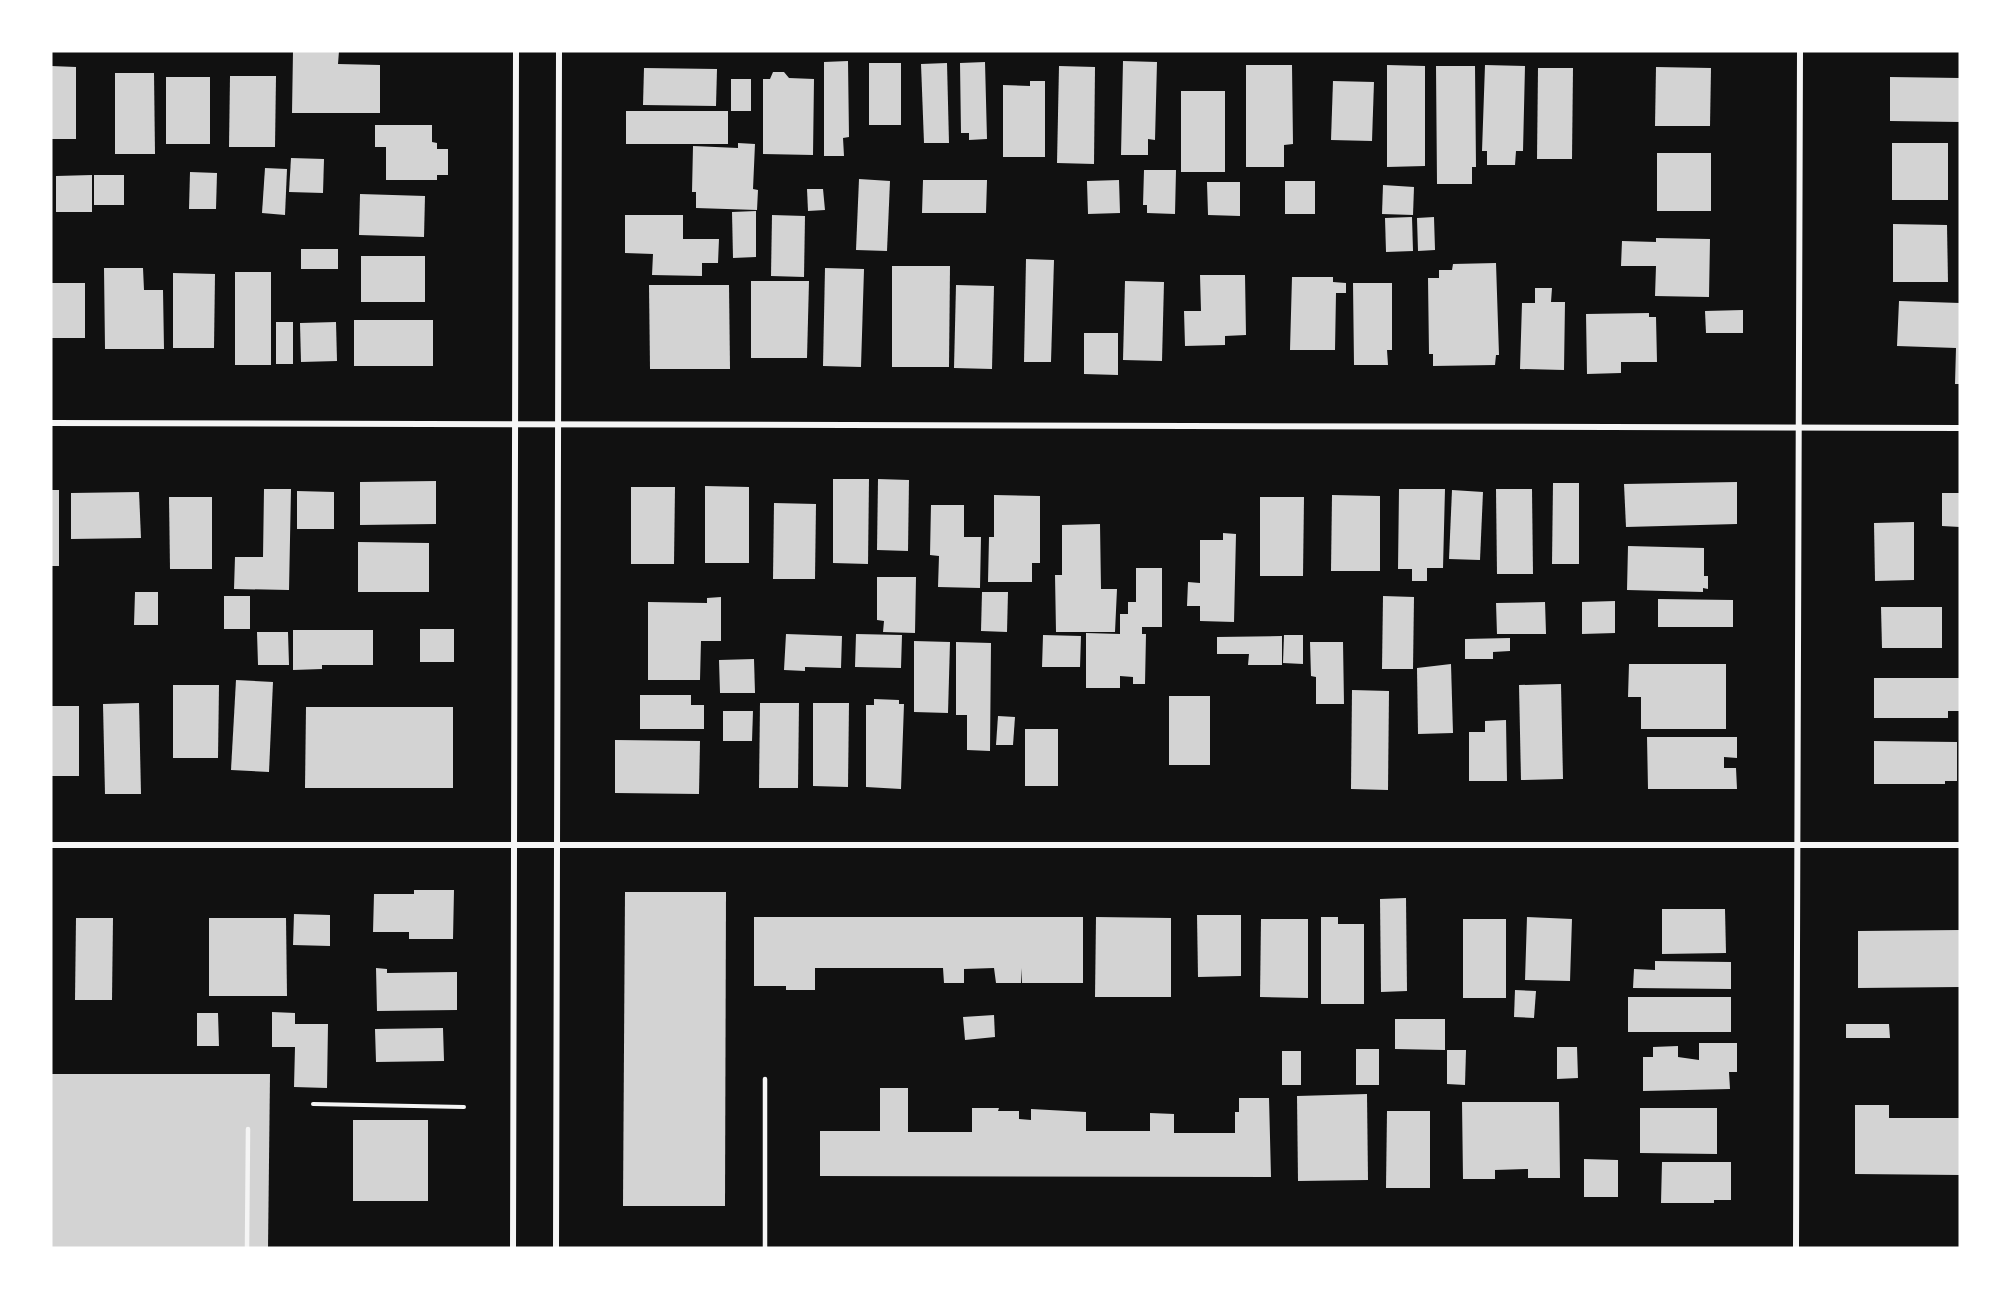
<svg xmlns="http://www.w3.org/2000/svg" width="2011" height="1299" viewBox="0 0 2011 1299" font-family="Arial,sans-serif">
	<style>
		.building { fill: #d3d3d3 }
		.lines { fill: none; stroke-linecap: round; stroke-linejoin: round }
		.path { stroke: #f5f5f5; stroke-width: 4 }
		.service { stroke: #f5f5f5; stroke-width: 4.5 }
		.minor { stroke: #f5f5f5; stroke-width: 6 }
	</style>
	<rect width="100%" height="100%" fill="#111"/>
	<!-- building -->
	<g class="building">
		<path d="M293,51H339L338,64L380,65V113H292Z"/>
		<path d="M848,61L849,137L843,138L844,156H824V62Z"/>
		<path d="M1123,61L1157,62L1155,140L1148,139V155H1121Z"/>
		<path d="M985,62L987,139L969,140V133H961L960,63Z"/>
		<rect x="869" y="63" width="32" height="62"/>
		<path d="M947,63L949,143H924L921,64Z"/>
		<path d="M1246,65H1292L1293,144L1284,145V167H1246Z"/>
		<path d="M1387,65L1425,66V166L1387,167Z"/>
		<path d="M1485,65L1525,66L1523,151H1516L1515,165H1487V151H1482Z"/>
		<path d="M51,66L76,67V139H51Z"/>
		<path d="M1059,66L1095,67L1094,164L1057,163Z"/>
		<path d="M1436,66H1475L1476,167H1472V184H1437Z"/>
		<path d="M1656,67L1711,68L1710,126H1655Z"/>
		<path d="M644,68L717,69L716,106L643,105Z"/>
		<path d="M1538,68H1573L1572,159H1537Z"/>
		<path d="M773,72H784L789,78L814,79L813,155L763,154V79H770Z"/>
		<path d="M115,73H154L155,154H115Z"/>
		<path d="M230,76H276L275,147H229Z"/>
		<rect x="166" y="77" width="44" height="67"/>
		<path d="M1890,77L1960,78V122L1890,121Z"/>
		<rect x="731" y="79" width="20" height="32"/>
		<path d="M1030,81H1045V157H1003V85L1030,86Z"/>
		<path d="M1333,81L1374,82L1372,141L1331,140Z"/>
		<rect x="1181" y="91" width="44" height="81"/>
		<rect x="626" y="111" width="102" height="33"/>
		<path d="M375,125H432V142L437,143V149H448V175H437V180H386V147H375Z"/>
		<path d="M738,143L755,144L753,189L758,190L757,210L696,208V192H692L693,146L738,148Z"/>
		<rect x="1892" y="143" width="56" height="57"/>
		<rect x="1657" y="153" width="54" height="58"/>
		<path d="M291,158L324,159L323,193L289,192Z"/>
		<path d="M265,168L287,169L285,215L262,213Z"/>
		<path d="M1144,170H1176L1175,214L1147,213V205H1143Z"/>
		<path d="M190,172L217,173L216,209H189Z"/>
		<path d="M92,175V212H56V176Z"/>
		<rect x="94" y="175" width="30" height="30"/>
		<path d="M859,179L890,181L887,251L856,250Z"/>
		<path d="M923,180H987L986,213H922Z"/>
		<path d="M1119,180L1120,213L1088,214L1087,181Z"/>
		<rect x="1285" y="181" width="30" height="33"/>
		<path d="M1207,182H1240V216L1208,215Z"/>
		<path d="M1383,185L1414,187L1413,215L1382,214Z"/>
		<path d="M807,189H823L825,210L808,211Z"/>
		<path d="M360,194L425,196L424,237L359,235Z"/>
		<path d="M756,211V257L733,258L732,212Z"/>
		<path d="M625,215H683V239H719L718,263H702V276L652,275L653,254L625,253Z"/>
		<path d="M772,215L805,216L804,277L771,276Z"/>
		<path d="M1412,217L1413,251L1386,252L1385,218Z"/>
		<path d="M1434,217L1435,250L1418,251L1417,218Z"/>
		<path d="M1893,224L1947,225L1948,282H1893Z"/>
		<path d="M1656,238L1710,239L1709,297L1655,296L1656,266H1621L1622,241L1656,242Z"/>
		<rect x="301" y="249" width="37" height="20"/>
		<rect x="361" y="256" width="64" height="46"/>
		<path d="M1026,259L1054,260L1051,362H1024Z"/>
		<path d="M1496,263L1499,355H1496L1495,365L1433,366V354H1429L1428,278H1439V270H1452L1453,264Z"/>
		<path d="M892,266H950L949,367H892Z"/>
		<path d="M104,268H143L144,290H163L164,349H105Z"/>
		<path d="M825,268L864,269L861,367L823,366Z"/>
		<rect x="235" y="272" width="36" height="93"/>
		<path d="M173,273L215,274L214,348H173Z"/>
		<path d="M1200,275H1245L1246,335L1225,336V345L1185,346L1184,311H1201Z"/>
		<path d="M1292,277H1333V282L1346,283V293H1336L1335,350H1290Z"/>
		<path d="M751,281H809L807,358H751Z"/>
		<path d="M1125,281L1164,282L1162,361L1123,360Z"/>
		<rect x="51" y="283" width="34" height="55"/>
		<path d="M1353,283H1392V350H1387L1388,365H1354Z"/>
		<path d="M649,285H729L730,369H650Z"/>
		<path d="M956,285L994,286L992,369L954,368Z"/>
		<path d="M1535,288H1552L1551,302H1565L1564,370L1520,369L1522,303H1535Z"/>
		<path d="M1899,301L1960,303V384H1955L1956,348L1897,346Z"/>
		<path d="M1743,310V333H1706L1705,311Z"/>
		<path d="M1649,313V317H1656L1657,362H1621V373L1587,374L1586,314Z"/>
		<rect x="354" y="320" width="79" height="46"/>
		<rect x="276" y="322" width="17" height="42"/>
		<path d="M336,322L337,361L301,362L300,323Z"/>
		<path d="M1084,333H1118V375L1084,374Z"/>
		<path d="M833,479H869L868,564L833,563Z"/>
		<path d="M878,479L909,480L908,551L877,550Z"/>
		<path d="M436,481V524L360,525V482Z"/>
		<path d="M1737,482V524L1626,527L1624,484Z"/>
		<path d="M1553,483H1579V564H1552Z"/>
		<path d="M705,486L749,487V563H705Z"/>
		<path d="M631,487H675L674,564H631Z"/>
		<path d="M264,489H291L289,590L234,589L235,557H263Z"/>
		<path d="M1399,489H1445L1443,568H1427V581H1412V569H1398Z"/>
		<path d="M1496,489H1532L1533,574H1497Z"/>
		<rect x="51" y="490" width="8" height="76"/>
		<path d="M1452,490L1483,492L1480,560L1449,559Z"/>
		<path d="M297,491L334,492V529H297Z"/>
		<path d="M139,492L141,538L71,539V493Z"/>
		<path d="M1942,493H1960V527L1942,526Z"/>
		<path d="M994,495L1040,496V563H1032V582H988L989,537H994Z"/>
		<path d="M1332,495L1380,496V571H1331Z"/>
		<path d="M169,497H212V569H170Z"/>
		<path d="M1260,497H1304L1303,576H1260Z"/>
		<path d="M774,503L816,504L815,579H773Z"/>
		<path d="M931,505H964V537H981L980,588L938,587L939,556L930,555Z"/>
		<path d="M1914,522V580L1875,581L1874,523Z"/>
		<path d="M1100,524L1101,589H1117L1115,632H1056L1055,575H1062V525Z"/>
		<path d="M1223,533L1236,534L1234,622L1200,621V606H1187L1188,582L1200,583V540H1223Z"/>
		<path d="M358,542L429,543V592H358Z"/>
		<path d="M1628,546L1704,548V576H1708V589L1703,588V592L1627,590Z"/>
		<path d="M1136,568H1162V627H1142V634H1146L1145,684H1133V677L1120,676V688H1086V633L1120,634V614H1128V602H1136Z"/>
		<path d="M877,577H916L915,633L883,632L884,621L877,620Z"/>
		<path d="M135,592H158V625H134Z"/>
		<path d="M982,592H1008L1007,632L981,631Z"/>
		<rect x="224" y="596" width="26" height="33"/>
		<path d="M1383,596L1414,597L1413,669H1382Z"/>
		<path d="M721,597V641H701L700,680H648V602L707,603V598Z"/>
		<path d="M1658,599L1733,600V627H1658Z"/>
		<path d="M1615,601V633L1582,634V602Z"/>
		<path d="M1545,602L1546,634H1497L1496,603Z"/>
		<path d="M1881,607H1942V648H1882Z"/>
		<rect x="420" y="629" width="34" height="33"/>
		<path d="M293,630H373V665H322V669L293,670Z"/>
		<path d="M257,632H288L289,665H258Z"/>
		<path d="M786,634L842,636L841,668L805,667V671L784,670Z"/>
		<path d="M856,634L902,635L901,668L855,667Z"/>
		<path d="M1043,635L1081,636L1080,667H1042Z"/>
		<path d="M1284,635H1303V664L1283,663Z"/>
		<path d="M1282,636V665H1248L1249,654H1217V637Z"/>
		<path d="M1510,638V651L1493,652V659H1465V639Z"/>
		<path d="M914,641L950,642L948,713L914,712Z"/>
		<path d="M956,642L991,643L990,751L967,750V715H956Z"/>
		<path d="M1310,642H1343L1344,704H1316V677L1311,676Z"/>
		<path d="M754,659L755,693H720L719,660Z"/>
		<path d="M1451,664L1453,733L1418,734L1417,668Z"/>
		<path d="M1629,664H1726V729H1641V697H1628Z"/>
		<path d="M1874,678H1960V711H1948V718H1874Z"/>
		<path d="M236,680L273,682L269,772L231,770Z"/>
		<path d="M1561,684L1563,779L1521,780L1519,685Z"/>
		<path d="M173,685H219L218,758H173Z"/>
		<path d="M1352,690L1389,691L1388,790L1351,789Z"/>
		<path d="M640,695H691V705H704V729H640Z"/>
		<rect x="1169" y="696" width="41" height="69"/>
		<path d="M874,699L899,700V704H904L901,789L866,787V705H874Z"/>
		<path d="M139,703L141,794H105L103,704Z"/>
		<path d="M760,703H799L798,788H759Z"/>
		<path d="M813,703H849L848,787L813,786Z"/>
		<rect x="51" y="706" width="28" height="70"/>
		<path d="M306,707H453V788H305Z"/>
		<path d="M723,711H753L752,741H723Z"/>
		<path d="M998,716L1015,717L1013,745H996Z"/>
		<path d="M1506,720L1507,781H1469V732H1485V721Z"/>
		<rect x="1025" y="729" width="33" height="57"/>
		<path d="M1647,737H1737V758L1724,757V768H1736L1737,789H1648Z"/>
		<path d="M615,740L700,741L699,794L615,793Z"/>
		<path d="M1874,741L1957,742V781H1945V784H1874Z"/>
		<path d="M414,890H454L453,939H409V932H373L374,894H414Z"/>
		<path d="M625,892H726L725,1206H623Z"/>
		<path d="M1406,898L1407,991L1381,992L1380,899Z"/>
		<path d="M1662,909H1725L1726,953L1662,954Z"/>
		<path d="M294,914L330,915V946L293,945Z"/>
		<path d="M1197,915H1241V976L1198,977Z"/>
		<path d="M754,917H1083V983H1022L1021,968V983H996L994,968L964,969V983H944L943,968H815V990H786V986H754Z"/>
		<path d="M1096,917L1171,918V997H1095Z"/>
		<path d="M1321,917H1338V924H1364V1004H1321Z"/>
		<path d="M1527,917L1572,919L1570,981L1525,980Z"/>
		<path d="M76,918H113L112,1000H75Z"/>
		<path d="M209,918H286L287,996H209Z"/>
		<path d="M1261,919H1308V998L1260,997Z"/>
		<rect x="1463" y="919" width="43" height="79"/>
		<path d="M1960,930V987L1858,988V931Z"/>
		<path d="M1655,961L1731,962V989L1633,988L1634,969L1655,970Z"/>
		<path d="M376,968L387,969V973L457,972V1010L377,1011Z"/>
		<path d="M1515,990L1536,991L1534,1018L1514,1017Z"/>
		<rect x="1628" y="997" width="103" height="35"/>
		<path d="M272,1012L295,1013V1024H328L327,1088L294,1087L295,1047H272Z"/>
		<path d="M197,1013H218L219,1046H197Z"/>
		<path d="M994,1015L995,1037L965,1040L963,1017Z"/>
		<path d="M1395,1019H1445V1050L1395,1049Z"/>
		<path d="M1846,1024H1889L1890,1038H1846Z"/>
		<path d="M443,1028L444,1061L376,1062L375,1029Z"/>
		<path d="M1699,1043H1737V1072H1729L1730,1089L1643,1091V1057H1653V1047L1678,1046V1057L1699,1060Z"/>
		<path d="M1557,1047H1577L1578,1078L1557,1079Z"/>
		<rect x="1356" y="1049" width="23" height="36"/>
		<path d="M1447,1050H1466L1465,1085L1447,1084Z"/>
		<rect x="1282" y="1051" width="19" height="34"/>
		<path d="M51,1074H270L268,1248H51Z"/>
		<path d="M880,1088H908V1132H972V1108H999L998,1111H1019V1119L1031,1120V1109L1086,1112V1131H1150V1113L1174,1114V1133H1235V1112H1239V1098H1269L1271,1177L820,1176V1131H880Z"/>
		<path d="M1367,1094L1368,1180L1298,1181L1297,1096Z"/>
		<path d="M1462,1102H1559L1560,1178H1528V1169L1495,1170V1179H1463Z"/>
		<path d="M1855,1105H1889V1118H1960V1175L1855,1174Z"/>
		<path d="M1640,1108H1717V1154L1640,1153Z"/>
		<path d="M1387,1111H1430V1188H1386Z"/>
		<rect x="353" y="1120" width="75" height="81"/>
		<path d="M1584,1159L1618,1160V1197H1584Z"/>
		<path d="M1662,1162H1731V1200H1714V1203H1661Z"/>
	</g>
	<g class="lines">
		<!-- path -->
		<path class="path" d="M313,1104L464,1107"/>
		<!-- service -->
		<g class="service">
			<path d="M247,1248L248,1129"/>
			<path d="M765,1248V1079"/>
		</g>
		<!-- minor -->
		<g class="minor">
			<path d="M51,423L1960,428"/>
			<path d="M51,845H1960"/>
			<path d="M513,1248L516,51"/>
			<path d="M556,1248L559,51"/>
			<path d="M1796,1248L1800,51"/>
		</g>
	</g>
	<!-- border -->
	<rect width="2011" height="1299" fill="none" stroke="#ffffff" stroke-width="105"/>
</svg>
